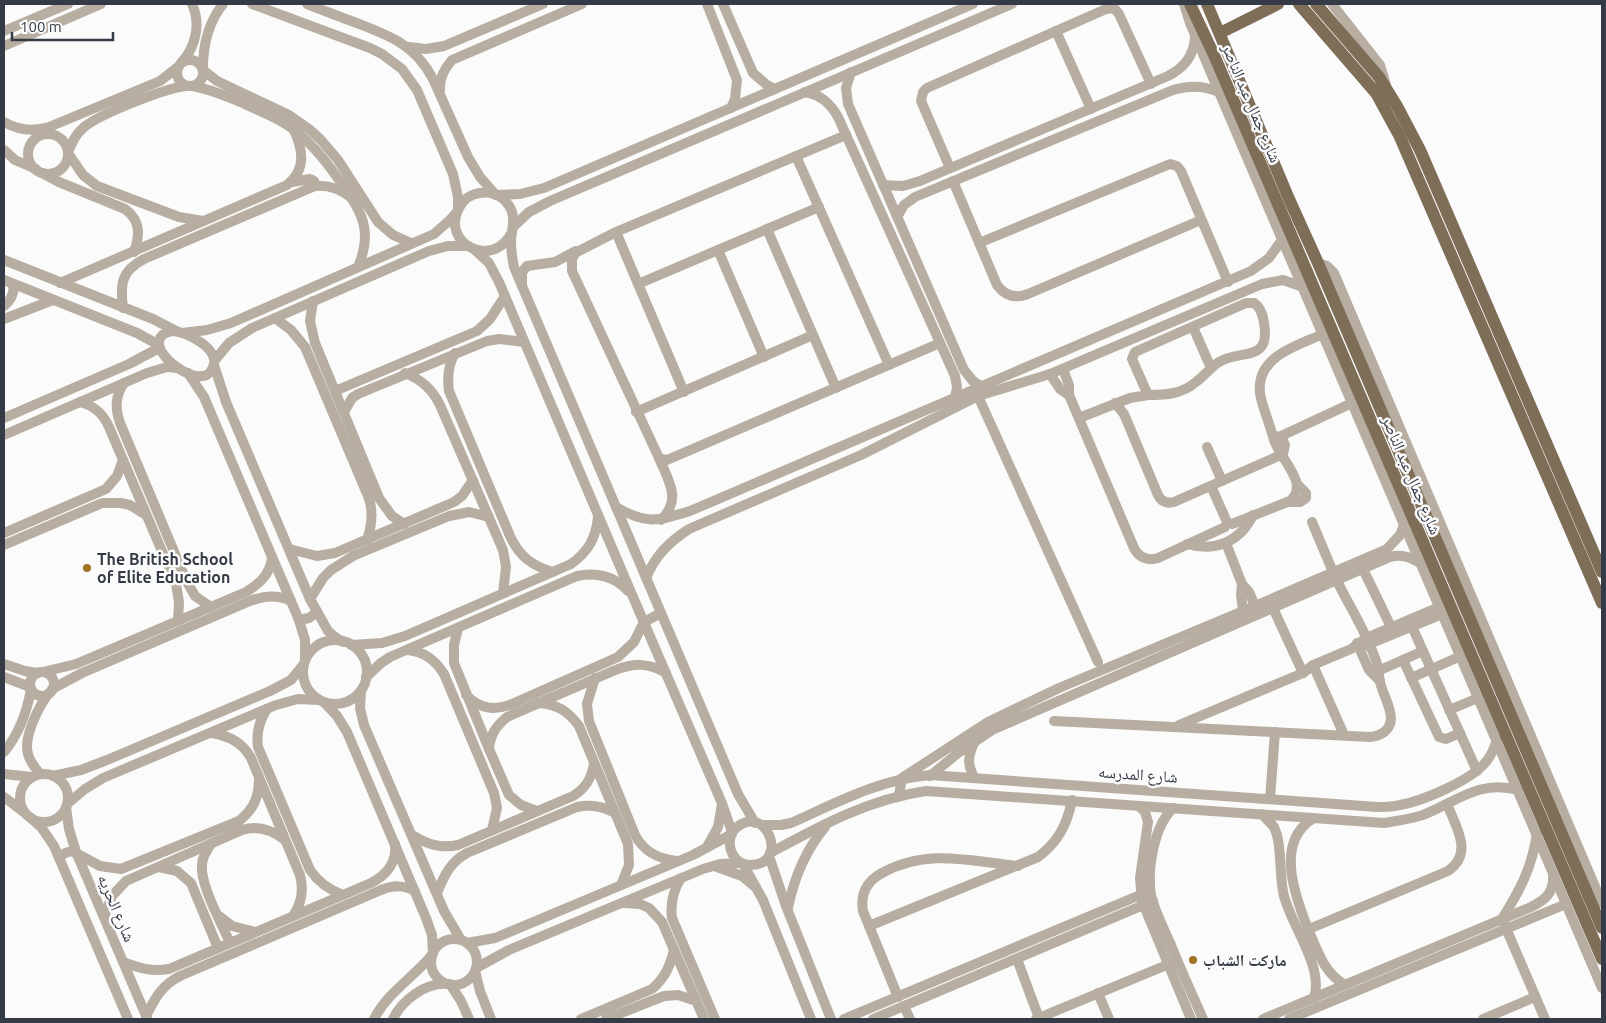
<svg xmlns="http://www.w3.org/2000/svg" width="1606" height="1023" viewBox="0 0 1606 1023" font-family="Ubuntu,'Noto Naskh Arabic',sans-serif">
	<style>
		.lines { fill: none; stroke-linecap: round; stroke-linejoin: round }
		.minor { stroke: #b7aea1; stroke-width: 10 }
		.major { stroke: #7e6e58; stroke-width: 12 }
		.poi-dot { fill: #a17326; stroke: #fbfbfb; stroke-width: 2 }
		.labels { text-anchor: middle; dominant-baseline: central; stroke-width: 5; stroke-linejoin: round; paint-order: stroke }
		.street-label { font-size: 16px; fill: #343a46; stroke: #fbfbfb }
		.poi-label { font-size: 16px; font-weight: bold; fill: #343a46; stroke: #fbfbfb; text-anchor: start }
	</style>
	<rect width="100%" height="100%" fill="#fbfbfb"/>
	<g class="lines">
		<!-- minor -->
		<g class="minor">
			<path d="M252,4L370,48L382,54L402,69L417,90L453,174L458,197V209"/>
			<path d="M307,4C322,10 338,16 354,22C388,35 415,44 433,79L468,157L480,177L495,194"/>
			<path d="M707,4L737,80L735,99L731,108"/>
			<path d="M723,4L753,73L767,85L775,89"/>
			<path d="M1184,4L1190,23L1219,92L1602,988"/>
			<path d="M1332,4L1380,65L1386,85"/>
			<path d="M4,31L68,4"/>
			<path d="M1056,31L1091,109"/>
			<path d="M4,46L101,4"/>
			<path d="M409,47L426,49L444,46L543,4"/>
			<circle cx="190" cy="73" r="13"/>
			<path d="M181,63C196,47 201,24 192,4"/>
			<path d="M203,68C203,44 208,23 223,4"/>
			<path d="M203,70L217,81L289,115L309,129L320,139L338,160L378,222L393,235L411,243"/>
			<path d="M851,72L846,88L848,104L964,370L973,381L982,387"/>
			<path d="M192,86C210,89 226,96 243,103C257,110 271,115 284,123C307,137 324,158 339,180C361,211 374,229 358,267"/>
			<path d="M440,90C439,78 444,69 452,60L582,4"/>
			<path d="M805,92C821,95 830,103 838,117L955,376L957,387L955,398"/>
			<path d="M4,122C18,130 33,132 49,127L160,81L178,67"/>
			<circle cx="48" cy="154" r="20"/>
			<path d="M846,135L616,232L575,253L572,259V271L659,458L667,460L940,343"/>
			<path d="M4,150L15,160L36,169"/>
			<path d="M68,152C72,143 75,135 82,129C96,115 168,87 187,86"/>
			<path d="M68,153L83,175L97,186L179,217L203,221"/>
			<path d="M796,156L889,365"/>
			<path d="M950,168L921,101L923,92L927,88L1106,9L1114,8L1119,14L1151,84"/>
			<path d="M42,173L59,182L125,209C141,221 140,235 134,252"/>
			<path d="M953,181L997,285C1005,296 1015,299 1028,294L1201,220"/>
			<path d="M292,182L310,179L314,181L315,186"/>
			<path d="M883,185L903,186L920,181L1168,76C1184,68 1194,56 1195,37"/>
			<path d="M496,195L520,194L544,188L973,4"/>
			<path d="M897,217L904,205L915,197L1173,90C1189,85 1203,85 1219,92"/>
			<path d="M514,226L529,212L550,201L1012,4"/>
			<path d="M767,229L836,388"/>
			<path d="M512,232C493,271 440,243 459,208C463,200 471,194 480,193C490,191 501,195 507,203C517,215 512,227 511,240C511,249 512,258 514,267L738,794L755,823"/>
			<path d="M616,232L684,392"/>
			<path d="M979,243L1170,164L1177,166L1181,171L1228,282"/>
			<path d="M475,250L489,263L499,282L633,597L721,801L732,832C726,847 733,865 751,865C792,864 764,796 732,832"/>
			<path d="M718,250L764,357"/>
			<path d="M4,260L153,319L176,331"/>
			<path d="M1318,263L1327,266L1334,273L1602,903"/>
			<path d="M4,280L137,333L159,345"/>
			<path d="M60,283L287,185C307,169 303,149 293,128"/>
			<path d="M522,283V272L527,266L555,262L576,251"/>
			<path d="M638,284L819,207"/>
			<path d="M313,301L310,321L315,343L379,498L392,516L404,524"/>
			<path d="M4,306C11,300 15,293 13,284"/>
			<path d="M123,308C120,284 121,271 144,259L315,186C330,185 340,189 353,199"/>
			<path d="M275,318L291,330L305,347L368,496C374,511 372,525 367,540"/>
			<path d="M4,319L53,300"/>
			<path d="M1193,327L1211,368"/>
			<path d="M172,331C186,331 221,349 213,367C211,372 207,376 202,376C181,379 137,339 172,331Z"/>
			<path d="M182,333L207,330L231,323L434,234L450,220L456,213"/>
			<path d="M1323,334C1297,346 1256,356 1260,393C1262,407 1269,421 1272,434L1277,437L1281,436L1352,403"/>
			<path d="M455,353C448,365 447,377 449,391L510,536C519,556 532,566 553,572"/>
			<path d="M215,360L229,343L252,328L429,251L448,246H468"/>
			<path d="M214,365L226,402L310,599L328,631L335,637L343,642"/>
			<path d="M1063,369L1069,385V395L1134,548C1139,558 1148,561 1158,558L1225,527"/>
			<path d="M188,373L204,397L299,620L305,640V661"/>
			<path d="M405,373C422,380 432,389 440,405L503,550L506,567L503,593"/>
			<path d="M1050,374L1060,389L1069,395"/>
			<path d="M124,383C115,396 115,408 120,423L186,580L195,596L211,607"/>
			<path d="M335,391L477,331L490,319L505,296"/>
			<path d="M978,396L1098,662"/>
			<path d="M80,402C95,406 103,414 109,427L176,584L179,602L178,621"/>
			<path d="M1115,403L1124,414L1158,495C1161,501 1166,504 1174,502L1283,454L1285,445L1281,436"/>
			<path d="M344,412L352,398L358,394L487,341L499,339L524,342"/>
			<path d="M636,412L813,335"/>
			<path d="M4,418L129,364L159,348"/>
			<path d="M1079,418L1130,398L1148,395L1132,359L1135,352L1246,303H1254C1260,307 1263,315 1264,323C1271,363 1241,349 1219,362C1211,367 1204,376 1196,382C1182,394 1166,395 1148,395"/>
			<path d="M4,435L147,373L167,367L177,368"/>
			<path d="M1207,447L1222,481"/>
			<path d="M659,458C669,482 682,499 661,520"/>
			<path d="M1211,486L1227,522"/>
			<path d="M1287,502H1300L1306,498V493L1297,484"/>
			<path d="M616,507C647,525 657,521 690,511L1251,271L1269,258L1282,240"/>
			<path d="M1312,522L1333,572"/>
			<path d="M1232,524L1290,501C1312,483 1275,455 1273,436"/>
			<path d="M4,533L106,489L117,476L123,460"/>
			<path d="M1226,543L1242,584L1249,592L1255,606"/>
			<path d="M1187,544C1215,552 1240,542 1253,515"/>
			<path d="M4,545L102,503H121L130,505L146,515"/>
			<path d="M289,549L317,556L335,553L454,502L462,496L473,480"/>
			<path d="M1363,569L1391,627"/>
			<path d="M646,578C655,556 669,542 689,529L861,455L978,396L1050,374L1262,284L1283,280L1303,287"/>
			<path d="M1242,584L1241,595L1243,611"/>
			<path d="M310,599L323,578L331,570L353,556L449,516L469,512L489,517"/>
			<path d="M1273,608L1303,673"/>
			<path d="M299,620L309,618L317,612"/>
			<path d="M1409,620L1477,771"/>
			<path d="M458,628L454,645V663L489,749L509,795L521,805L537,811"/>
			<circle cx="335" cy="672" r="32"/>
			<path d="M1357,643L1369,670L1380,681"/>
			<path d="M351,645L382,643L405,636L571,564C588,552 596,538 598,517"/>
			<path d="M1364,646L1442,614"/>
			<path d="M408,650C425,652 435,660 444,674L494,793L497,808L492,830"/>
			<path d="M1403,660L1439,737L1446,739L1460,733"/>
			<path d="M4,664L25,671L38,673"/>
			<path d="M1313,665L1344,735"/>
			<path d="M1378,671L1423,651"/>
			<path d="M43,672L76,664L246,592C260,583 270,575 272,557"/>
			<circle cx="42" cy="684" r="12"/>
			<path d="M4,677L30,687"/>
			<path d="M366,677L381,663L390,657L577,576C596,572 615,576 628,591"/>
			<path d="M595,678L587,704L589,721L635,835C644,852 658,859 677,861"/>
			<path d="M1411,678L1461,656"/>
			<path d="M52,689L82,673L250,601C264,596 277,594 291,601"/>
			<path d="M361,691L360,708L364,725L444,911L461,940"/>
			<path d="M466,695C480,709 494,711 512,704L618,657L634,642L644,622L661,613"/>
			<path d="M324,702L337,716L347,732L426,918L432,935L433,954"/>
			<path d="M538,703C557,704 568,711 579,726L628,844L629,865L621,885"/>
			<path d="M267,709C259,721 256,733 258,747L310,870C319,883 329,890 343,895"/>
			<path d="M1449,710L1478,698"/>
			<path d="M1054,721L1370,737C1380,736 1390,731 1391,719C1391,706 1383,695 1380,682C1379,678 1379,672 1378,667C1369,637 1351,609 1337,581"/>
			<path d="M1179,725L1303,673L1313,665L1351,649L1366,638L1439,607"/>
			<path d="M212,733C229,736 242,742 251,758L300,875C304,890 302,903 293,916"/>
			<path d="M489,749C490,735 496,726 507,717L613,671C632,663 648,662 666,673"/>
			<path d="M4,752C19,734 27,712 31,689"/>
			<path d="M4,774L32,777"/>
			<path d="M40,774C35,768 30,762 28,754C23,737 39,706 49,693"/>
			<circle cx="44" cy="798" r="24"/>
			<path d="M53,776L81,770L107,760L270,691L291,680L304,664"/>
			<path d="M930,776L958,753L992,730L1390,557C1402,554 1410,557 1420,563"/>
			<path d="M974,777C967,764 968,756 974,743"/>
			<path d="M899,795L902,778L988,722L1059,688L1255,606L1387,549L1400,535L1404,525"/>
			<path d="M4,797L25,813"/>
			<path d="M1270,799L1275,732"/>
			<path d="M67,804L85,789L103,778L276,705L298,699L318,700"/>
			<path d="M1139,806L1145,812L1148,822L1140,878L1142,901L1191,1019"/>
			<path d="M66,807L69,829L76,852L147,1018"/>
			<path d="M1173,808C1154,826 1147,869 1151,895C1155,912 1164,929 1171,945C1181,970 1192,994 1203,1019"/>
			<path d="M1262,814L1274,827L1277,835C1282,855 1279,876 1284,896C1292,927 1324,967 1314,998"/>
			<path d="M31,818L41,827L54,846L128,1019"/>
			<path d="M1314,818C1274,841 1295,896 1308,929C1318,951 1323,972 1345,985"/>
			<path d="M762,825H781L791,823C836,803 880,779 930,775L1377,807C1385,807 1393,807 1400,805C1423,801 1469,781 1484,764C1491,757 1494,749 1497,740"/>
			<path d="M1537,833C1532,868 1520,890 1502,919L1545,1019"/>
			<path d="M412,835C427,844 440,849 458,845L573,796C586,788 592,778 594,763"/>
			<path d="M211,844C207,850 202,857 202,865C200,885 222,924 230,943"/>
			<path d="M707,847L718,827L722,804"/>
			<path d="M770,853C820,826 869,799 926,791L1384,823C1397,821 1410,819 1423,815C1456,802 1480,779 1518,790"/>
			<path d="M769,856L786,906L831,1019"/>
			<path d="M59,858L65,853L72,851L100,866L121,869L239,821C254,809 259,797 259,778"/>
			<path d="M743,864L763,900L811,1019"/>
			<path d="M159,867L177,871L191,883L218,948"/>
			<path d="M717,867L742,876L754,886"/>
			<path d="M681,878C673,891 670,903 672,918L715,1019"/>
			<path d="M437,893C444,876 450,862 467,853L577,807C591,804 603,806 615,813"/>
			<path d="M624,903L640,904L649,908L662,922L704,1019"/>
			<path d="M788,908C794,878 805,851 825,827"/>
			<path d="M219,916L232,926L255,932"/>
			<path d="M104,917L112,896L126,881L242,830C258,825 272,830 285,840"/>
			<path d="M869,926L1038,857C1058,842 1067,825 1072,800"/>
			<path d="M1309,929L1448,871C1474,853 1456,827 1447,804"/>
			<circle cx="454" cy="962" r="23"/>
			<path d="M467,943L495,938L693,855L732,834"/>
			<path d="M1017,959L1039,1018"/>
			<path d="M123,962C139,968 152,972 169,969L371,883C387,875 397,862 395,844"/>
			<path d="M476,968L509,950L703,869L720,864L741,863"/>
			<path d="M475,971L480,991L491,1019"/>
			<path d="M450,984L461,1001L469,1019"/>
			<path d="M1098,993L1109,1019"/>
			<path d="M898,997L863,911C860,894 867,881 882,873C927,848 970,861 1018,866"/>
			<path d="M904,1006L910,1019"/>
			<path d="M146,1016C155,998 162,985 180,976L381,890C394,885 403,885 415,891"/>
			<path d="M374,1019C388,992 413,978 432,955"/>
			<path d="M393,1019C402,1000 426,982 448,984"/>
			<path d="M581,1019L652,989C665,978 670,966 674,950"/>
			<path d="M606,1019L664,996L678,995L696,1001"/>
			<path d="M844,1019L1140,895"/>
			<path d="M873,1019L1153,901"/>
			<path d="M1036,1019L1174,962"/>
			<path d="M1263,1019L1531,907C1545,900 1554,893 1553,876"/>
			<path d="M1289,1019L1566,904"/>
			<path d="M1483,1019L1535,997"/>
		</g>
		<!-- major -->
		<g class="major">
			<path d="M1190,4L1214,55L1602,959"/>
			<path d="M1207,4L1289,199L1318,263L1602,928"/>
			<path d="M1299,4L1376,93L1400,137L1602,603"/>
			<path d="M1316,4L1379,77L1398,108L1420,150L1602,572"/>
			<path d="M1220,33L1278,4"/>
		</g>
	</g>
	<!-- markers -->
	<g class="poi-dot">
		<circle cx="87" cy="568" r="5"/>
		<circle cx="1193" cy="960" r="5"/>
	</g>
	<g class="labels">
		<!-- street labels -->
		<g class="street-label">
			<text transform="translate(1252 103) rotate(67)">شارع جمال عبد الناصر</text>
			<text transform="translate(1412 475) rotate(67)">شارع جمال عبد الناصر</text>
			<text transform="translate(1138 774) rotate(4)">شارع المدرسه</text>
			<text transform="translate(117 908) rotate(67)">شارع الحريه</text>
		</g>
		<!-- poi labels -->
		<g class="poi-label">
			<text x="97" y="559">The British School<tspan x="97" dy="18">of Elite Education</tspan></text>
			<text x="1203" y="960">ماركت الشباب</text>
		</g>
	</g>
	<!-- border -->
	<rect width="1606" height="1023" fill="none" stroke="#343a46" stroke-width="10"/>
	<!-- scale -->
	<path d="M12 32v8h101v-8" fill="none" stroke="#343a46" stroke-width="2.5"/>
	<text x="20" y="32" font-size="15" fill="#343a46" stroke="#fbfbfb" stroke-width="4" paint-order="stroke">100 m</text>
</svg>
